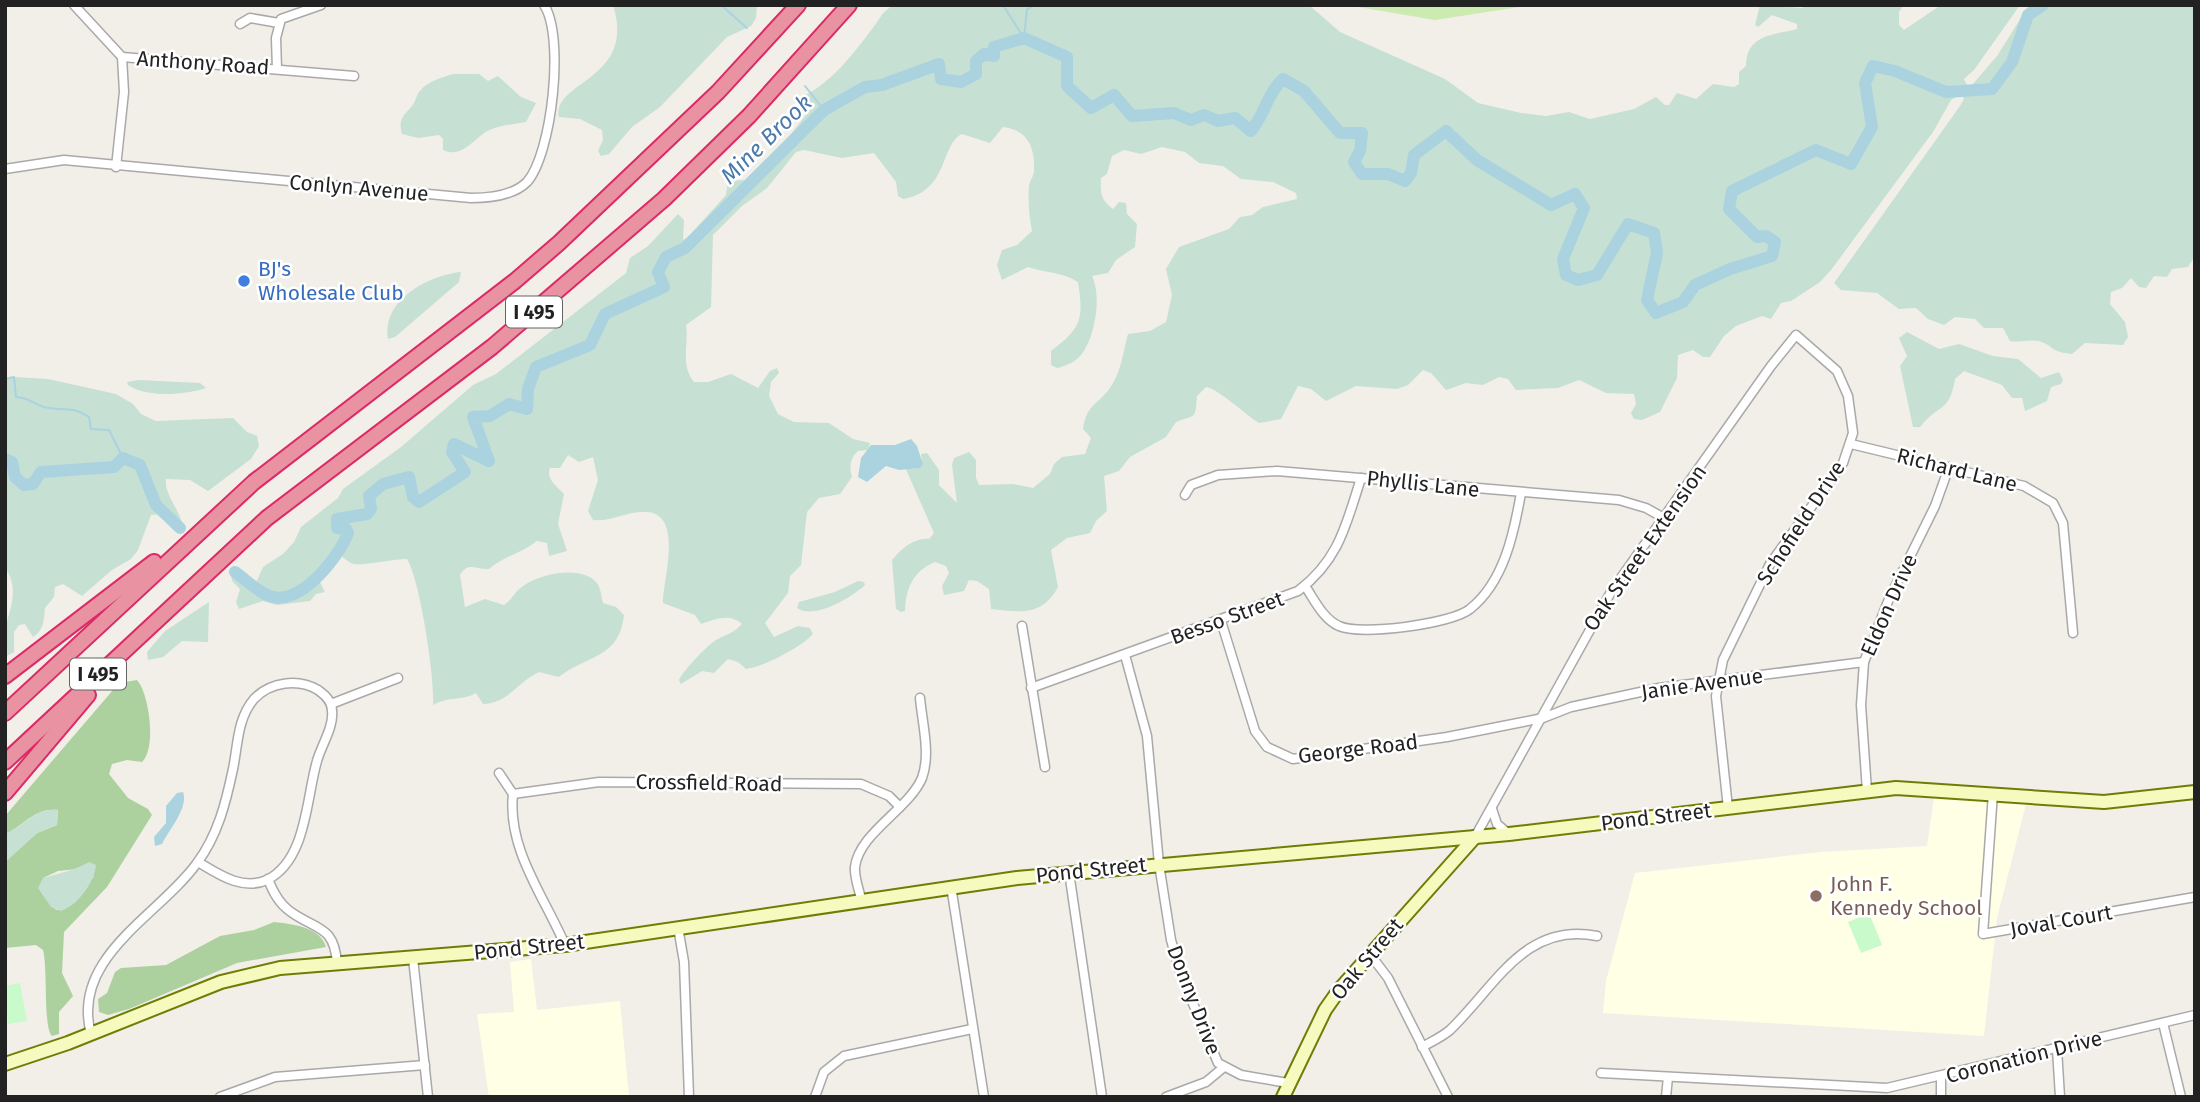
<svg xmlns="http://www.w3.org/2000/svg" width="2200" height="1102" viewBox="0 0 2200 1102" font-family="'Fira Sans',sans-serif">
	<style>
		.education { fill: #ffffe5 }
		.grass { fill: #cdebb0 }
		.forest { fill: #add19e; fill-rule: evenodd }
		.wetland { fill: #c6e0d4 }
		.park { fill: #c8facc }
		.water { fill: #aad3df }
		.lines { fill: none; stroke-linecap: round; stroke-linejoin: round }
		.stream { stroke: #aad3df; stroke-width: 2 }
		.river { stroke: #aad3df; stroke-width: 12 }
		.minor-casing { stroke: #a9a9a9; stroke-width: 11 }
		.secondary-casing { stroke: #707d05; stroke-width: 16 }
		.motorway-casing { stroke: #dc2a67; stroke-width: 18 }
		.minor { stroke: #fff; stroke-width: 8 }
		.secondary { stroke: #f7fabf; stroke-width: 12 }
		.motorway { stroke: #e892a2; stroke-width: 14 }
		.shop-dot { fill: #3f7fe0; stroke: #fff; stroke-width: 2.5 }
		.education-dot { fill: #8d6e63; stroke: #fff; stroke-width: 2.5 }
		.labels { text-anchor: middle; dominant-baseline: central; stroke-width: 5; stroke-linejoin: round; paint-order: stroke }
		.shield { fill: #fff; stroke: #646464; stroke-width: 2 }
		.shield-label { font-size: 19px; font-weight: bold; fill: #222 }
		.street-label { font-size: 21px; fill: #222; stroke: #fff }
		.shop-label { font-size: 21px; fill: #366cbe; stroke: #fff; text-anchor: start }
		.education-label { font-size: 21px; fill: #785e54; stroke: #fff; text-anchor: start }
		.water-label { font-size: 23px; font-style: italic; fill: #4a7aab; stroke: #fff }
	</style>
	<rect width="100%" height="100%" fill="#f2efe9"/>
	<!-- education -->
	<g class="education">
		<path d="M1934,798L2026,804L1997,918L1984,1036L1603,1013L1606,981L1635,873L1821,852L1927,846Z"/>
		<path d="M531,959L537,1010L620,1001L629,1097H489L477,1014L514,1012L510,962Z"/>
	</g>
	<!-- grass -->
	<path class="grass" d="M1346,5H1532L1435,20Z"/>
	<!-- forest -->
	<g class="forest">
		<path d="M137,680C149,693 157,748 142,762L127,760L112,764L109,774L128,798L148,809L152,815L107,887L64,932L62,973L73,996L59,1012V1034L52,1036C43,1028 48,968 43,950L36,945L5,948V862L37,833L57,825L58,810C35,807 25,825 5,834V816L113,690L125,682ZM77,869L94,876C82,892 78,908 56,910L42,894L43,878L58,871Z"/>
		<path d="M274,922C292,924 321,927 326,947L237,963L129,1009L108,1015L99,1012L98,999L107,993L115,972L121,968L166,965L220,936L254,930Z"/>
	</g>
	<!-- wetland -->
	<g class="wetland">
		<path d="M613,5H757L756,18L751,26L727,37L660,107L632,127L609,154L601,156L598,151L603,140L602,130L580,119L559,117C552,81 637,80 613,5Z"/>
		<path d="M894,5H1309L1340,32L1445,79L1478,103L1521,113L1546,116L1569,112L1590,119L1634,109L1656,97L1665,105H1669L1677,93L1696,99L1713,84L1734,87L1739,84V72L1746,66C1746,34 1774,35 1797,29V24L1772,15L1758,27L1755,25L1760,5L1802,8L1807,5H1904L1899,12V25L1904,30L1941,5H2020L1974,70L1964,79L1967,85H1972L1997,56L2029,5H2195L2193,259L2188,267L2172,269L2167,277L2154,276L2146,288L2139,287L2131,278L2122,288L2111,292L2110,304L2125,322L2128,337L2123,345L2085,343L2072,354C2049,352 2055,346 2039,341C2029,339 2020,343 2010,341L2003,328H1984L1975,319L1955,317L1944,325L1928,319L1916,308L1899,309L1877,293L1841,290L1834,283L1960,106L1964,99L1961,94L1951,100L1933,132L1831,270L1820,282L1791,301L1781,303L1771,319L1762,316L1736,326L1724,336L1710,357H1703L1693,350L1678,355L1677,378L1660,412L1642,420L1634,419L1631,413L1636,404L1634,394L1606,393L1579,380L1558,388L1516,390L1508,379L1499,377L1483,385L1466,383L1446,390L1431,373L1423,370L1408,385L1397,389L1356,386L1326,401L1311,389L1298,386L1281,419L1259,423C1246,415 1217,388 1206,387L1197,396C1195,421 1196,414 1176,422L1166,437L1130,457L1119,471L1104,476L1107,511L1096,521L1090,533L1067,538L1051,550L1058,587C1042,617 1019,612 991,609L989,589L977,581L969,580L964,591L944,595L942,586L949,573L946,566L935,562C913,571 906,588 905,611L901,612L896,609L892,560C901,549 915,537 929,539L934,533L905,467L915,469L922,460L921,454L927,453L939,470V485L957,503L952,465L954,458L969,452L976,460V478L979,485L1013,484L1033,488L1050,474L1054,464L1062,457L1085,454L1091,438L1083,429C1087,403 1098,405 1110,388C1121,373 1123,352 1128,334L1150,331L1166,322L1172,295L1166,269L1179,247L1229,229L1240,217L1252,215L1263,207L1297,199L1296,193L1273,182L1241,179L1223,166L1199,163L1185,152L1162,147L1141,154L1124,150L1112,156L1107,174L1101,178C1100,193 1101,200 1113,209L1119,202L1126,203L1127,214L1137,224L1135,247L1116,260L1108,273L1092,276C1102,296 1095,338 1081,355C1075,362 1066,366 1057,368L1051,365V351C1081,328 1084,320 1078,282C1062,272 1046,273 1028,267L1002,280L997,265L1002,250L1017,245L1032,231C1029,216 1028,202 1029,186C1030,180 1034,176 1034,171C1035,147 1028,130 1003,127L990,143L962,134C940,144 949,192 903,199L898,196L896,182L874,153L842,158L804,150L796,152L767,188L742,206L713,235L711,307L686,325C689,345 680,365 694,382H708L731,374L758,388L770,371L777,368L779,373L771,382L769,396L778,414L794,422L829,423L853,439L870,443L868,450L858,451C850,458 849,467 852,477L840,494L819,498L807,512L801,565L790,576L788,593L765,623L774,637L798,626L810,628L813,634C802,647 763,667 746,669L738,662L728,659L714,673L702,671L681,684L679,680C682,672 706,647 713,642C725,634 730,636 742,624C729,613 716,619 701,624L695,615L663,603C662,584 685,513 646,512C626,511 611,522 593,520L588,511L598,480L593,457L579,462L568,455L560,468H550C546,480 557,486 564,494L558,524L567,551L549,556L547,543L537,541C522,553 504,556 489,569C475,570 469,561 460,575L465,607L485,599L504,605C512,600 515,591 523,586C540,574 580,565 596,582C601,587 601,596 603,603L616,607L624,615C619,659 587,655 559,677L539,672C517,682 509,703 483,704L476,693C463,701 449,696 433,705C435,679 420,580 407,559C393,559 362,566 353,564C348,562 344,557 338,555L331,560L320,582L325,592L316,594L310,601L277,605L263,601L239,609L236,602L240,589L232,581L231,573L235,572L256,583L263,567L283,554L294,542L301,527L338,498L343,489L401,447L473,385L496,374L626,273L630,258L648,246L678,214L684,220L683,240L688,237L726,195L728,181L745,180L791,134L811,108L805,95C832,82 854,53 872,29C880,19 882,11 894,5Z"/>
		<path d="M453,74H479L488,81L498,76L521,97L536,103L526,122C515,124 503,125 492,129C476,134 464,160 443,150V139L439,135L418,138L402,134C398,120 403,116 412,106C416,101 416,95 420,91C426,82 443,77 453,74Z"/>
		<path d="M461,272L459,282L395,337L388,339C381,300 429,275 461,272Z"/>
		<path d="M1907,332L1939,349L1959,344L1993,356L2018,359L2041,378L2059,372L2063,380L2061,384L2051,387L2047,401L2025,411L2022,398H2012L2002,385L1964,371L1955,379C1949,414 1940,402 1920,427H1913L1900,366L1907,356L1899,338Z"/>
		<path d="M15,377L48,379L116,394L133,404L141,414L156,421L233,418L247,432L257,436L259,446L251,459L208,491L190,480L166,479C164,495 180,509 182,525H171L162,514L151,515L138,550L131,559L112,570L82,596L63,584L55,587L54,597L45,608C44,620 44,630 33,637L25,624L19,625L14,632V652L5,657C5,649 3,638 5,630C10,606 20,591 5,567V380Z"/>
		<path d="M138,380L200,383L206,388C185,395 147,398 128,385L127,382Z"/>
		<path d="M858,581L864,582L865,585C851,598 814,620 797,608L799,602L835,592Z"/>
		<path d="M209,602L208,642L182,641L163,657L148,660L147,652L165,631Z"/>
		<path d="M58,810L57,825L37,833L5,862V834C26,825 35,808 58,810Z"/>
		<path d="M89,862L96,865C94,883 78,905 61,911L51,907L38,888L43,878C59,873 74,871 89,862Z"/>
	</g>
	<!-- park -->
	<g class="park">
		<path d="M1869,913L1882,945L1861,953L1848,922Z"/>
		<path d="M20,983L27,1021L8,1024L5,986Z"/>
	</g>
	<!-- water -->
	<g class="water">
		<path d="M911,439L917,446L923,464L920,468L899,470L886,466L867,482L858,477L861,458L871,445H895Z"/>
		<path d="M183,792C189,807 169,830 162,844L155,846L154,837L166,823V806L177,793Z"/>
	</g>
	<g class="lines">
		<!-- stream -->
		<g class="stream">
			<path d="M721,5L747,28"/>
			<path d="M1003,5L1024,38"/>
			<path d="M1024,37L1027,9L1035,5"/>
			<path d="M805,86L824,110"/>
			<path d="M5,379L14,377L16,397C30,397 37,407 49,408C68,411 72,406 89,417L91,429L109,430L123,458"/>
		</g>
		<!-- river -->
		<g class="river">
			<path d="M5,459L12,462L15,477L24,485L33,484L41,472L114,467L123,458L140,465L156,505L180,528"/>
			<path d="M235,572C245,579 256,590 267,595C298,610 339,557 348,533L346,529L337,528V519L367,514L371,509L369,496L383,484L409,477L413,497L419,502L465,472L452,452L454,444L489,461L473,417L490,416L509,404L527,409L528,389L536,367L590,345L605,314L664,287L658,272L666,257L685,248L824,110L865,87L882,85L939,64L941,79L961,82L976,74V61L984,54L994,56V47L1024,38L1067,57V86L1091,108L1114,95L1132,116L1174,113L1191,120L1204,115L1218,121L1235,118L1251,131C1265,114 1267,94 1283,79L1304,91L1340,133H1362L1360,151L1354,162L1362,174H1388L1405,181L1411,173L1414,155L1446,131L1477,160L1551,205L1575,194L1584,208L1563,259L1566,275L1578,280L1597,275L1628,224L1654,233L1657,253L1647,300L1656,313L1683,302L1695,285L1730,269L1772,256L1775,242L1766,236L1757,237L1729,209L1732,191L1816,150L1851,164L1872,127L1865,83L1873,66L1895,71L1946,92L1992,89L2012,62L2028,15L2043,5"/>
		</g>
		<!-- minor casing -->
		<g class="minor-casing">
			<g id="minor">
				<path d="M74,5L122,57L354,76"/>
				<path d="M240,24L250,18L279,23"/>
				<path d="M277,69L276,38L281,19L321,5"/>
				<path d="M116,167L124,92L122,57"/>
				<path d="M5,169L64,160L471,198C490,198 513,196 527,182C552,154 565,36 544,5"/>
				<path d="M1851,444L2024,486L2053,503L2063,523L2073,633"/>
				<path d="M1185,495L1191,485L1218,475L1277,471L1619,500L1646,508L1664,518"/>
				<path d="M1305,586C1314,599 1323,619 1339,626C1360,636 1452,624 1470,609C1504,582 1514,533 1521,493"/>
				<path d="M1221,621L1255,731L1267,747L1293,759L1447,737L1543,718L1571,707L1659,688L1864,662"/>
				<path d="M1022,626L1045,767"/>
				<path d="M1125,655L1147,736L1159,864L1171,940L1181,975L1218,1063L1241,1075L1288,1083"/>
				<path d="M1031,688L1298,591C1339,560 1346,525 1361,478"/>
				<path d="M331,704L398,678"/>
				<path d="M499,773L513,794C507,849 544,896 565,945"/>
				<path d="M1867,791L1861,705L1864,662L1889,599L1935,506L1949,467"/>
				<path d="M1993,793L1983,934L2195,897"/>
				<path d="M513,794L599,782L861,784L889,796L900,807"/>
				<path d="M1492,809L1497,824L1509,834"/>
				<path d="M1475,837L1611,592L1771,366L1796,335L1837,371L1848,396L1853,433L1843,463L1770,564L1723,660L1716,696L1728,808"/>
				<path d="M1069,872L1102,1097"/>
				<path d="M268,879C273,892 279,904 291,912C316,930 334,925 337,963"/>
				<path d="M951,886L984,1097"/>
				<path d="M861,899C859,889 854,877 855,867C859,833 909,809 922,778C931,754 922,722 920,698"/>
				<path d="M678,927L684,962L689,1097"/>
				<path d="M1369,953L1388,978L1448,1097"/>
				<path d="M413,958L428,1097"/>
				<path d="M2163,1023L2181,1097"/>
				<path d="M91,1034C70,957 160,915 197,863C218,835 226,802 233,769C238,745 237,719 254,699C270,682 298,678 318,690C325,695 332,701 332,711C334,727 321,746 317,761C306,798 307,860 267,880C242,891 218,874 198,862"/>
				<path d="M1422,1047C1431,1042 1442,1037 1450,1030C1495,987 1525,921 1597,936"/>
				<path d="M2057,1049L2060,1097"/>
				<path d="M1601,1073L1887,1088L2195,1015"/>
				<path d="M1941,1077V1097"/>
				<path d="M220,1097L275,1077L425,1065"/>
				<path d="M815,1097L824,1072L844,1056L972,1029"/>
				<path d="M1166,1097L1206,1082L1224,1067"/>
				<path d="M1666,1097L1668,1077"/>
			</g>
		</g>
		<!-- secondary casing -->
		<g class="secondary-casing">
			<g id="secondary">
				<path d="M5,1064L68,1043L221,982L280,968L565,945L1017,878L1509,834L1896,788L2104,802L2195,792"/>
				<path d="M1283,1097L1325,1010L1339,990L1475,837"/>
			</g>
		</g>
		<!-- motorway casing -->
		<g class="motorway-casing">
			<g id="motorway">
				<path d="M5,676L154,562"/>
				<path d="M5,713L254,482L515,281L559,243L718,92L798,5"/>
				<path d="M5,762L267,518L492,347L664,199L749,116L849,5"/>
				<path d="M5,793L88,695"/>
			</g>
		</g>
		<!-- minor -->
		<use href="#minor" class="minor"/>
		<!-- secondary -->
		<use href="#secondary" class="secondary"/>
		<!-- motorway -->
		<use href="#motorway" class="motorway"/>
	</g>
	<!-- markers -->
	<circle class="shop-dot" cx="244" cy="281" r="7"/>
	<circle class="education-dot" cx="1816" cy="896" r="7"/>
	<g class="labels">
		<!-- shield labels -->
		<g class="shield">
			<rect x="506" y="296.5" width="56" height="31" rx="5"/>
			<rect x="70" y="658.5" width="56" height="31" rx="5"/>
		</g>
		<g class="shield-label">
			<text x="534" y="312">I 495</text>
			<text x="98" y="674">I 495</text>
		</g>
		<!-- street labels -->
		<g class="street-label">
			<text transform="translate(203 63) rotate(4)">Anthony Road</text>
			<text transform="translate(359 188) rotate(5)">Conlyn Avenue</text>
			<text transform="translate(1957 470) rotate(14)">Richard Lane</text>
			<text transform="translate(1423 484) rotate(6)">Phyllis Lane</text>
			<text transform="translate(1801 523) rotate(-57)">Schofield Drive</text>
			<text transform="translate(1645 548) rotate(-55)">Oak Street Extension</text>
			<text transform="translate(1889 605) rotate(-66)">Eldon Drive</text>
			<text transform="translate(1227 618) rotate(-20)">Besso Street</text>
			<text transform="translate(1702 684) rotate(-8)">Janie Avenue</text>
			<text transform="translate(1358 749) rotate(-7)">George Road</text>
			<text transform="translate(709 783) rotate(1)">Crossfield Road</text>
			<text transform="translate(1656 817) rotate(-7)">Pond Street</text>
			<text transform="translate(1091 870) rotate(-6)">Pond Street</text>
			<text transform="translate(2061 921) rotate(-10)">Joval Court</text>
			<text transform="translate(529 947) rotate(-6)">Pond Street</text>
			<text transform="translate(1367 959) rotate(-50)">Oak Street</text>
			<text transform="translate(1194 1000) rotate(69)">Donny Drive</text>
			<text transform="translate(2024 1057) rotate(-14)">Coronation Drive</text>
		</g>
		<!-- shop labels -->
		<g class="shop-label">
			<text x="258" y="269">BJ's<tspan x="258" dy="24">Wholesale Club</tspan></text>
		</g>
		<!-- education labels -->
		<g class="education-label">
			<text x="1830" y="884">John F.<tspan x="1830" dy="24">Kennedy School</tspan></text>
		</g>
		<!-- water labels -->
		<g class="water-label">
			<text transform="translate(766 139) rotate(-44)">Mine Brook</text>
		</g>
	</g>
	<!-- border -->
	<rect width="2200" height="1102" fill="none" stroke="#222222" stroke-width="14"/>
</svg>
